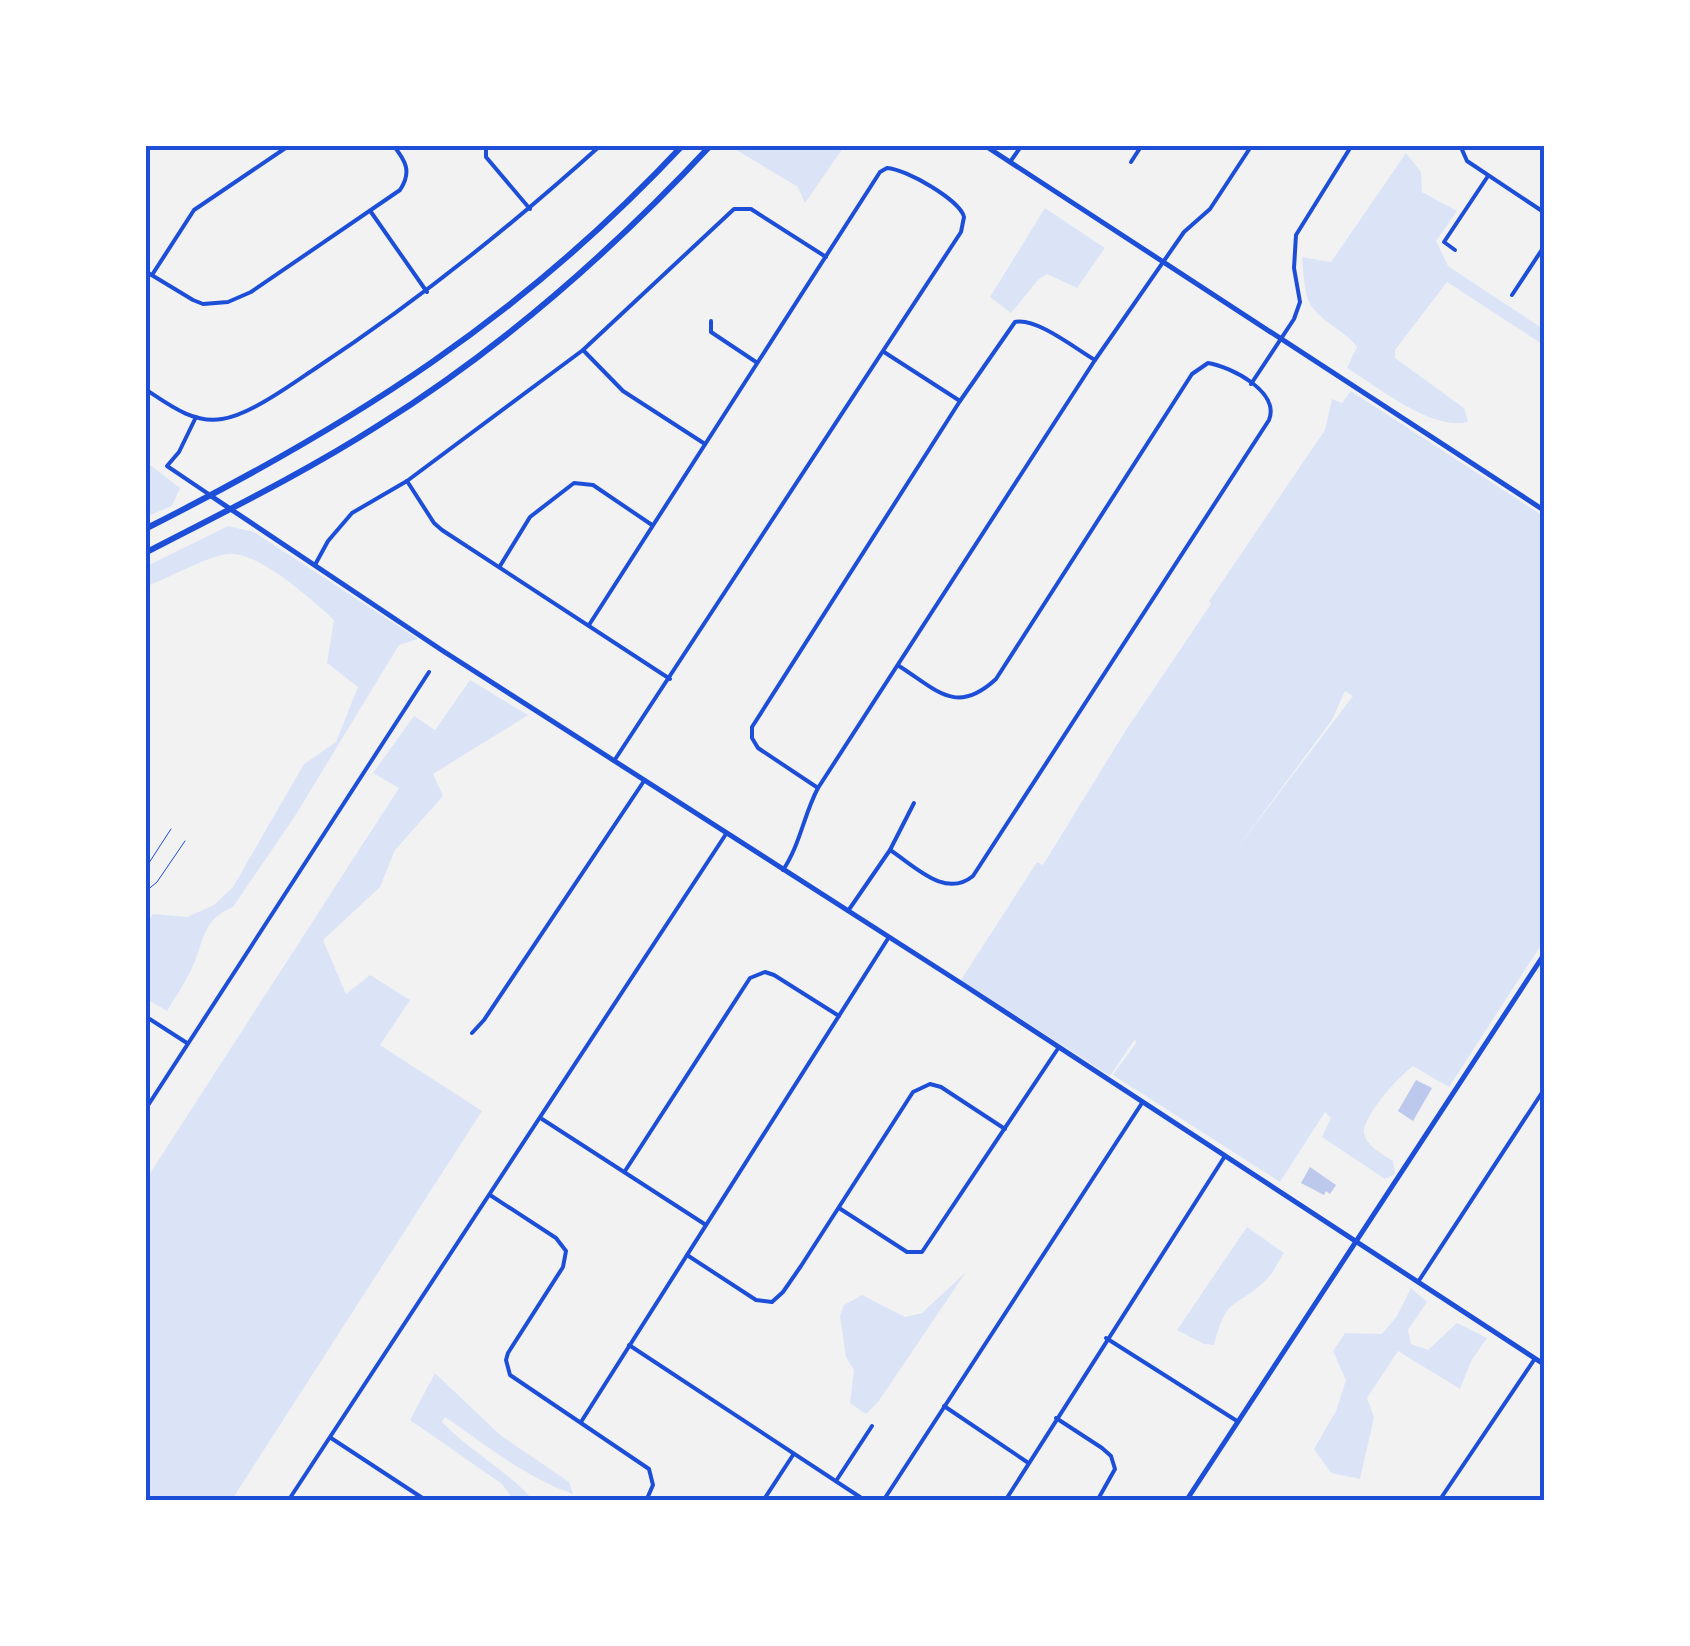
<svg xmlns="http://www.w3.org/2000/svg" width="1690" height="1646" viewBox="0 0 1690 1646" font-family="Commissioner,sans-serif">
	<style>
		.green { fill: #dbe4f7; fill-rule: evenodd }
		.building { fill: #bdc9ec }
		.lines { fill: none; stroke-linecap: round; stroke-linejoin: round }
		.service { stroke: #1d4ed8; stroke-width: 1 }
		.minor { stroke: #1d4ed8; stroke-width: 4 }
		.tertiary { stroke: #1d4ed8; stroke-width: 5 }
		.secondary { stroke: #1d4ed8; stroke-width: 5 }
		.primary { stroke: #1d4ed8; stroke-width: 6 }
		.neatline { fill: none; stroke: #1d4ed8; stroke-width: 4 }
	</style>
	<rect width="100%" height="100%" fill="#f2f2f2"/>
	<!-- green -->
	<g class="green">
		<path d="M728,145H845L805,203L798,187Z"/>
		<path d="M1406,153L1421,172L1422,192L1457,211L1436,241L1448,266L1545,330V346L1447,282L1395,350V358L1464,408L1468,422C1431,431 1378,387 1347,368L1357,347C1344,329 1314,319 1307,297C1304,284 1303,269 1302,257L1331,262Z"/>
		<path d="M1045,208L1105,248L1077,288L1047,274L1039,279L1011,313L990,297Z"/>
		<path d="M1351,391L1545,517V939L1449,1087L1413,1066C1400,1075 1363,1116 1364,1132C1366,1146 1382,1154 1393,1161L1395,1174L1385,1179L1322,1137L1331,1118L1325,1112L1280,1182L1113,1075L1136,1043L1135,1039L1110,1076L961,980L1037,862L1043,865L1126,730L1211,604L1209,601L1325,430L1332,399L1342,403ZM1345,691L1353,696L1235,851L1332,720Z"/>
		<path d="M145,461L180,488L172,506L145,517Z"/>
		<path d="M228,526L254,532L418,639L399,645L295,816L233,907C200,921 205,942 191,970C184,984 175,998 167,1011L145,998V925L153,914L187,917L214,905L233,887L304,764L336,742L358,687L327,663L334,620C312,600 258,550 227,554C206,557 166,579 145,587V567Z"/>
		<path d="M470,680L528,715L433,774L443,796L395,850L380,887L323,940L346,994L370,975L410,1000L380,1045L482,1111L231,1501H145V1181L399,788L373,773L414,716L435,730Z"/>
		<path d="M1247,1227L1284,1253C1278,1262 1273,1274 1265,1281C1234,1310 1227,1295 1214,1345L1204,1344L1177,1330Z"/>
		<path d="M966,1272L878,1402L866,1414L850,1403L854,1370L846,1357L840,1316L844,1305L862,1295L905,1317L922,1313Z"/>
		<path d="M1411,1288L1427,1302L1408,1330L1411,1344L1428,1350L1457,1323L1487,1338L1471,1361L1460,1389L1398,1351L1367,1398L1374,1417L1360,1479L1331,1473L1314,1449L1336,1411L1346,1380L1333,1351L1345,1333L1382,1334L1397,1316Z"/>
		<path d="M435,1373L500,1435L569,1482L573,1494C525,1477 486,1445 445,1417L442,1422C470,1451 505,1469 532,1499L514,1501L502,1484L410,1420Z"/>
	</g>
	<!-- building -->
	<g class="building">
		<path d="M1416,1080L1432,1088L1413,1121L1398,1111Z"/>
		<path d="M1310,1167L1336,1185L1330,1194L1326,1191L1324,1195L1301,1183Z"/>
	</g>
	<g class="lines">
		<!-- service -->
		<g class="service">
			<path d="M145,869L171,829"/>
			<path d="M145,892L157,882L185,841"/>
		</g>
		<!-- minor -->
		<g class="minor">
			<path d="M486,145V157L530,209"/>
			<path d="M1460,145L1467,161L1545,213"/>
			<path d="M1010,162L1022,145"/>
			<path d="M1131,162L1142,145"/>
			<path d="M371,212L427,292"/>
			<path d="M1455,250L1444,242L1488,176"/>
			<path d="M145,271L193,300L203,304L228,302L251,292L400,190C412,172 406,161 393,145"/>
			<path d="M152,275L194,210L290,145"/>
			<path d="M1512,295L1545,245"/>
			<path d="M711,321V332L756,362"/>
			<path d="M583,350L623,391L705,444"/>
			<path d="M884,352L960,401"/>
			<path d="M1251,384L1294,319L1300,302L1294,268L1296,235L1352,145"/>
			<path d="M145,389C168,404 193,424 222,419C250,415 292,384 316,368C419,300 509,228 601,145"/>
			<path d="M196,417L179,452L167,466L210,495"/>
			<path d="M407,481L434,523L442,530L670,679"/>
			<path d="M316,563L328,541L352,513L407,481L583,350L734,209H751L826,257"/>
			<path d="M500,566L530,517L574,483L593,485L652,525"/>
			<path d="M589,625L880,172L887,168C906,169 960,200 964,217L961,232L614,761"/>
			<path d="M818,788L758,748L752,738V727L960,401L1015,322C1036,317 1076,349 1095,360"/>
			<path d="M890,850C915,866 945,899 973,876L1269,420C1280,392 1232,367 1208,363L1192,374L996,679C956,716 937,690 899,666"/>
			<path d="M783,870C800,845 804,814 818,788L1095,360L1184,232L1210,209L1252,145"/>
			<path d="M848,911L890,850L914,803"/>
			<path d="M145,1016L187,1043"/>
			<path d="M472,1033L484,1020L644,781"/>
			<path d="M145,1110L429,672"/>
			<path d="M542,1119L706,1225"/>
			<path d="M625,1171L750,978L765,972L774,975L839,1016"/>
			<path d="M490,1195L556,1238L566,1251L563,1267L508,1353L506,1360L510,1375L649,1469L653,1485L646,1501"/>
			<path d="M839,1208L907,1252H922L1059,1047"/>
			<path d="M687,1255L756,1300L772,1302L783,1292L801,1266L913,1092L930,1084L941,1087L1005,1129"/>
			<path d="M1418,1282L1545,1088"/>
			<path d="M1106,1338L1237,1421"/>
			<path d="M629,1345L866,1501"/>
			<path d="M944,1406L1027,1462"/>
			<path d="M1056,1418L1102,1448L1111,1456L1115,1469L1097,1501"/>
			<path d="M581,1422L889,937"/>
			<path d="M331,1438L427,1501"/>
			<path d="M836,1481L872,1426"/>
			<path d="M288,1501L726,834"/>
			<path d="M763,1501L793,1455"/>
			<path d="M883,1501L1142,1103"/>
			<path d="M1005,1501L1225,1156"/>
			<path d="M1439,1501L1534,1360"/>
		</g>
		<!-- tertiary -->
		<g class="tertiary">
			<path d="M211,496L443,651L967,987L1545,1365"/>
			<path d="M1186,1501L1545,953"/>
		</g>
		<!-- secondary -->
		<path class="secondary" d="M984,145L1545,511"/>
		<!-- primary -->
		<g class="primary">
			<path d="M145,529C354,424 522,317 683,145"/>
			<path d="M145,553C224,512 304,473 379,425C502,348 612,251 711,145"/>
		</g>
	</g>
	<!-- border -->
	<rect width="1690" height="1646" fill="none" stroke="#ffffff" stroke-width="295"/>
	<rect x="148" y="148" width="1394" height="1350" class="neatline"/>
</svg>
